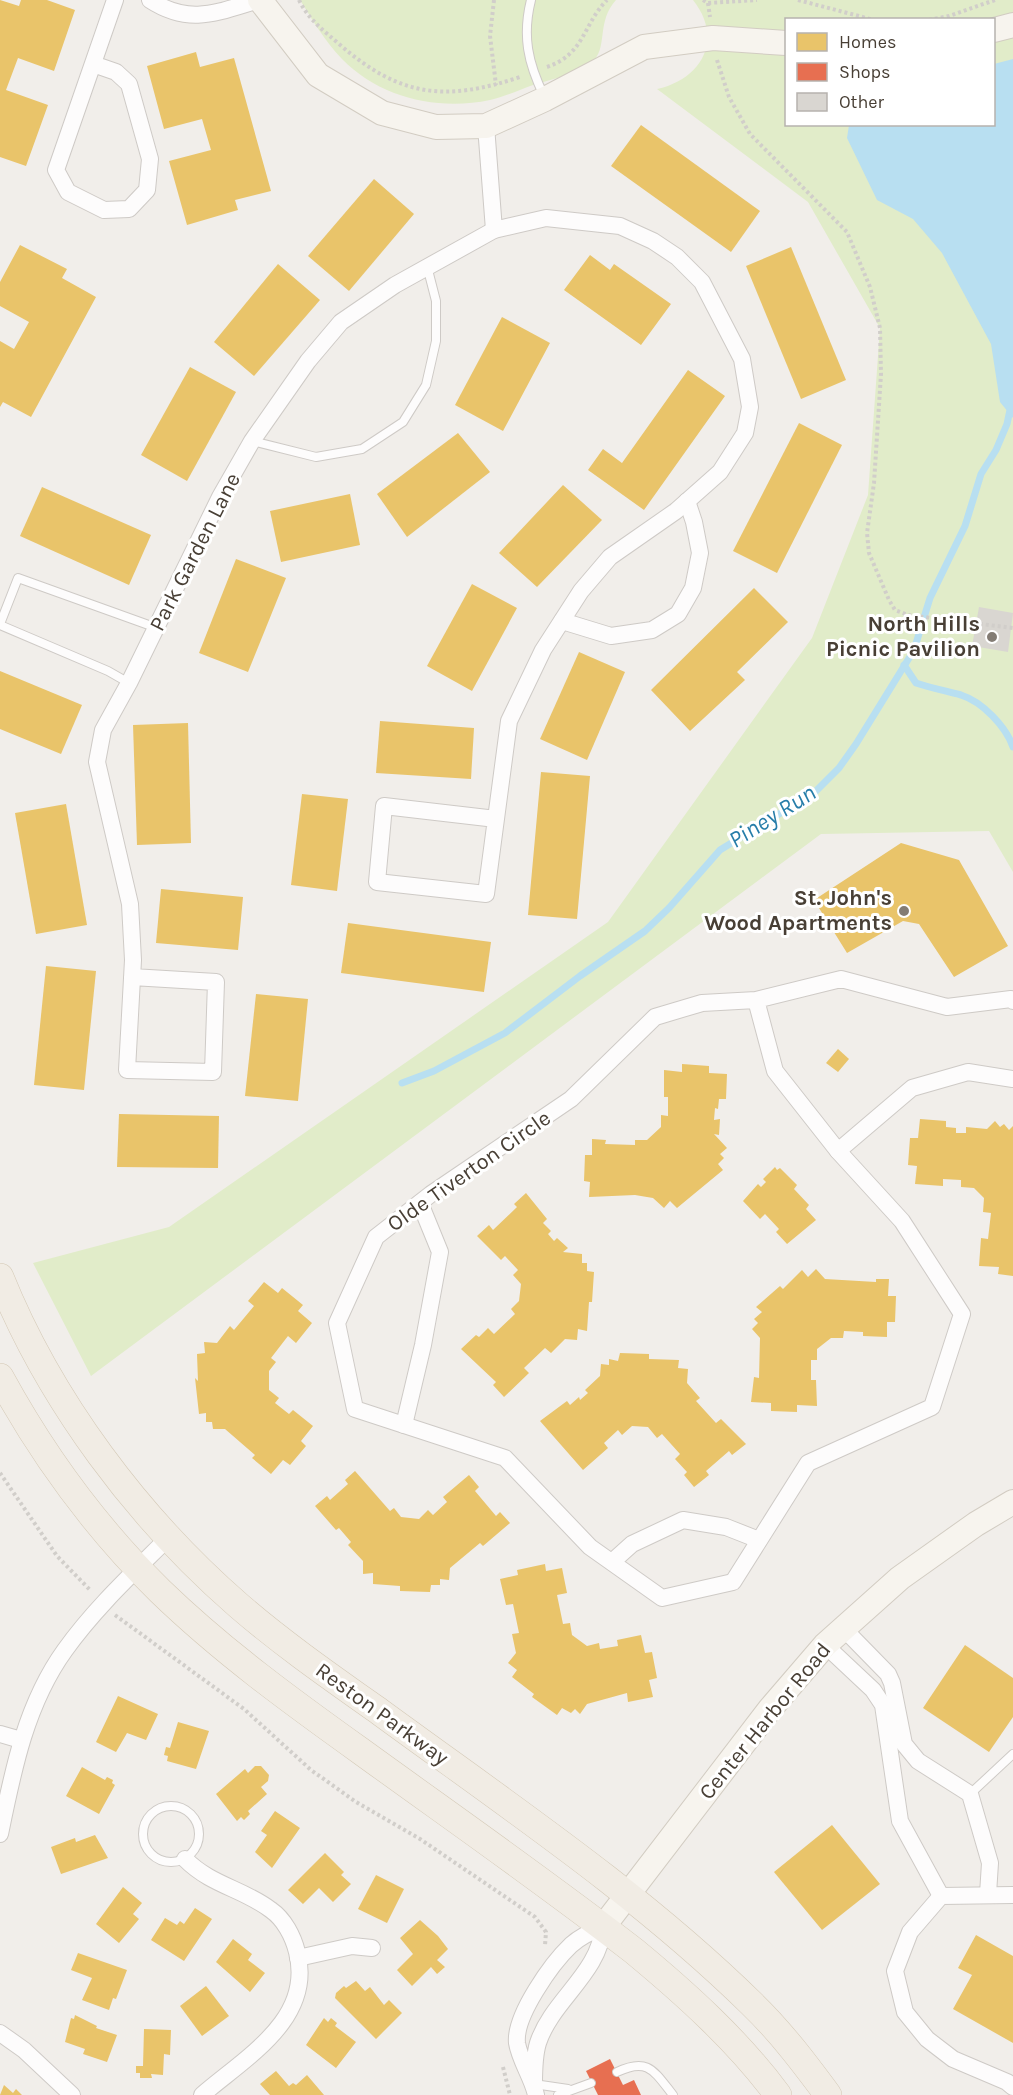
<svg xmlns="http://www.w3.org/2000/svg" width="1013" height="2095" viewBox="0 0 1013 2095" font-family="Karla,sans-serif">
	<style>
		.green { fill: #e1ecc9; fill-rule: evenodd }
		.water { fill: #b8dff1 }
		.homes { fill: #e9c46a }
		.shops { fill: #e76f51 }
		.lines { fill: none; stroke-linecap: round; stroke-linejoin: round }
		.stream { stroke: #b8dff1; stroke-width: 7 }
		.building { fill: #d9d6d1 }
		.lane-casing { stroke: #cecac6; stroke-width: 10 }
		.street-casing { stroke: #cecac6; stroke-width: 18 }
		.secondary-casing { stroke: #d2ccc2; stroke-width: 26 }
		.primary-casing { stroke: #d4c9b6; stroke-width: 28 }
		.path { stroke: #d1ceca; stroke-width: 4; stroke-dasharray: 3 3; stroke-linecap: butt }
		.lane { stroke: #fdfcfc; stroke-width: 8 }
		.street { stroke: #fdfcfc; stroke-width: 16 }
		.secondary { stroke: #f7f4ee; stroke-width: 24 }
		.primary { stroke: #f1ece4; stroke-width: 27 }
		.poi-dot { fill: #837c74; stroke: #fff; stroke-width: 2 }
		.labels { text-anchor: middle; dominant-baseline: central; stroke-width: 6; stroke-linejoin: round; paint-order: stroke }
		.street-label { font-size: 22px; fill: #483f35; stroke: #fff }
		.poi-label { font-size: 22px; font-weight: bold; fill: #483f35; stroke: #fff; text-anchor: end }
		.water-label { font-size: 24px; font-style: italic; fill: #267da9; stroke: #fff }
	</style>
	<rect width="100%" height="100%" fill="#f1eeea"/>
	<!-- green -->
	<g class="green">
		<path d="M300,0H616C597,21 607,45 595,59C583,74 551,79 533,85C519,90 504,97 490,100C438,111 380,98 342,59C325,41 313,21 300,0Z"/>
		<path d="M693,0H1013V872L989,831L821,834L91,1376L33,1263L169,1227L608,922L812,638L868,495L880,328L808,202L657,89C702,79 724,39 693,0ZM786,20H994V124H786Z"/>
	</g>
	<!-- water -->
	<path class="water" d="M1013,59V418L1000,402L991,344L942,253L913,219L877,200L847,138L849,125L994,124V64Z"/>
	<!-- homes -->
	<g class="homes">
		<path d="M0,0L19,6L21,0H47L75,10L54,71L18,58L6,90L48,105L26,166L0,157Z"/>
		<path d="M196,52L200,67L234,58L271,191L235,200L238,210L187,225L169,161L211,150L202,119L164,129L147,66Z"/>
		<path d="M641,125L760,211L731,252L611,166Z"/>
		<path d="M374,179L414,214L349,291L308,256Z"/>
		<path d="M20,245L67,269L62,278L96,297L31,417L3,402L0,407V341L14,349L29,322L0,306V282Z"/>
		<path d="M791,247L846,380L801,399L746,266Z"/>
		<path d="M590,255L610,270L614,264L671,304L641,345L564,290Z"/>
		<path d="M278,264L320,300L254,376L214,342Z"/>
		<path d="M502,317L550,343L503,431L455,405Z"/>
		<path d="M190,367L236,392L187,481L141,455Z"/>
		<path d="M688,370L725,396L644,510L588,470L603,449L622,463Z"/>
		<path d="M799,423L842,445L777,573L733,551Z"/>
		<path d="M458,433L490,472L407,537L377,494Z"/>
		<path d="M563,485L602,520L537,587L499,553Z"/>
		<path d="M42,487L151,535L129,585L20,536Z"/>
		<path d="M350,494L360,545L281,562L270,511Z"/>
		<path d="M236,559L286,578L248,672L199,653Z"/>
		<path d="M472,584L517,608L472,691L427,666Z"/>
		<path d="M754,588L788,622L737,672L745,680L690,731L651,690Z"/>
		<path d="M579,652L625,672L587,760L540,739Z"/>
		<path d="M0,671L82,705L61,754L0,729Z"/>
		<path d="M380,721L474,728L471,779L376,773Z"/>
		<path d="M188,723L191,843L137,845L133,725Z"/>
		<path d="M541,772L590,776L577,919L528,915Z"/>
		<path d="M302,794L348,799L337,891L291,885Z"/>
		<path d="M66,804L87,925L36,934L15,813Z"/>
		<path d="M901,843L959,860L1008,946L954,977L919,924L903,921L847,953L814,900Z"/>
		<path d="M161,889L243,897L238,950L156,943Z"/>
		<path d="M348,923L491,942L484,992L341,973Z"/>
		<path d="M46,966L96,971L84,1090L34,1085Z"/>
		<path d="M256,994L308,999L298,1101L245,1096Z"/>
		<path d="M838,1049L849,1059L838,1072L826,1063Z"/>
		<path d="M682,1064L709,1066V1073L727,1074L726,1099H719L718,1109L715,1108L714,1120L720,1119L719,1135L714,1134L727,1148L720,1154L724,1158L718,1164L723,1170L677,1208L670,1201L664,1208L653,1198L635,1195L589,1197L590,1182L584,1181L585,1155H592V1139L606,1140L605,1144L635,1145V1140H647L661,1127V1115L668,1116V1097H664V1070L682,1072Z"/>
		<path d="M119,1114L219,1116L218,1168L117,1167Z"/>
		<path d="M920,1119L946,1121V1127L956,1128V1133H966V1127L987,1129L995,1121L1000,1127L1004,1124L1009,1130L1013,1126V1276L998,1274L999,1267L979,1266L981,1238L988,1239L991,1213L983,1212L984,1198L974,1188L961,1187V1180L943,1179V1186L915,1184L917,1166L908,1165L910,1138H918Z"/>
		<path d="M775,1167L777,1170L780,1168L797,1185L794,1189L809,1205L806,1209L816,1220L787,1244L776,1232L779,1229L765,1214L760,1219L743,1201L758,1184L761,1187L766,1182L763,1179Z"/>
		<path d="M526,1193L547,1219L543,1223L551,1231L548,1234L554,1241L557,1238L568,1248L563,1252L582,1254V1263H587V1271L594,1272L592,1302H589L587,1331L578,1329L577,1340L565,1339L551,1353L545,1348L524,1368L529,1373L504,1397L493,1385L496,1382L461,1349L476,1335L479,1337L488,1328L494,1334L515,1314L511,1309L519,1301L521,1284L513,1275L518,1270L505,1256L501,1260L477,1236L489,1225L493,1230L517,1207L514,1204Z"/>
		<path d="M816,1269L825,1279L876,1282V1279H889L888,1296H896L895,1322H887V1337L863,1336V1332L844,1331L843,1338H831L817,1349V1360H811V1380H816L817,1406L797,1405V1412L771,1411V1403L751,1402L754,1377L759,1378L760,1338L752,1329L758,1323L754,1319L762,1312L756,1307L780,1286L783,1289L802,1270L808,1277Z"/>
		<path d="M264,1282L278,1293L282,1288L303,1305L298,1311L312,1323L296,1343L288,1336L271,1358L276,1362L269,1371V1390L279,1398L275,1403L289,1414L293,1410L313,1426L301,1441L306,1446L290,1465L283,1460L271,1474L252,1458L255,1455L225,1429H213L212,1422H206V1413L199,1414L195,1378L198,1381L197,1354L205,1353L204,1342L217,1343L230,1326L234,1330L254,1306L248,1301Z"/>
		<path d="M620,1353L649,1354V1359L679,1360L678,1368L688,1369L687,1383L700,1398L696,1401L716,1423L721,1419L746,1444L732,1455L729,1451L706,1471L709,1475L694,1487L684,1475L687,1472L675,1459L680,1454L662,1434L657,1438L648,1427L632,1426L622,1435L618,1430L604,1443L608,1448L583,1470L540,1421L567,1401L570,1405L579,1397L580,1400L588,1393L585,1390L600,1376L601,1364L609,1365V1359L618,1361Z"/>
		<path d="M355,1471L390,1511L394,1508L401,1517L419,1519L428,1510L433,1515L447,1502L443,1497L469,1475L479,1487L475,1491L496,1516L500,1512L510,1523L483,1546L480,1543L450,1568L449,1580L440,1579V1585H431L430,1592L400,1591V1586L373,1584V1573L363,1574V1561L348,1545L351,1542L339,1528L336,1530L315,1506L327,1496L330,1500L348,1484L345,1480Z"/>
		<path d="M545,1564L546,1571L562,1568L567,1593L557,1595L563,1624L570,1623L572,1635L587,1646L599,1643L600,1649L618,1646L617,1640L641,1635L645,1653L652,1652L657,1678L649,1680L653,1697L628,1702L627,1693L587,1704L580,1714L575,1709L571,1713L562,1708L557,1715L532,1697L534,1694L512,1677L517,1670L508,1663L516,1653L512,1634L519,1633L513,1604L506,1605L500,1579L518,1575L517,1570Z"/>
		<path d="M965,1645L1013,1678V1717L989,1752L923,1708Z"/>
		<path d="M118,1696L158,1714L146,1740L127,1733L116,1752L96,1742Z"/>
		<path d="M178,1722L209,1731L196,1769L167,1761L168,1756L164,1755L166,1747L170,1748Z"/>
		<path d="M255,1766H261L269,1775L268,1781L261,1787L267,1794L248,1811L250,1814L244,1820L241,1817L237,1821L216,1794L245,1769L248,1773Z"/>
		<path d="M82,1767L105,1780L107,1777L113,1780L112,1783L115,1785L99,1814L66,1796Z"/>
		<path d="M275,1811L300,1828L272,1868L255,1852L267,1835L261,1831Z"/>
		<path d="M832,1825L880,1884L822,1930L774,1872Z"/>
		<path d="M95,1835L108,1858L61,1874L51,1847L75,1838L76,1842Z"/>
		<path d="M325,1853L344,1872L341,1875L351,1884L333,1902L319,1888L303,1904L288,1890Z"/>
		<path d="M376,1875L404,1889L387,1923L358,1909Z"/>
		<path d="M123,1887L142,1903L133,1914L139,1919L119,1943L96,1924Z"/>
		<path d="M195,1908L212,1919L184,1961L151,1940L165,1918L177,1925L180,1921L184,1924Z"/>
		<path d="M420,1920L438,1936L448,1949L437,1960L445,1967L437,1974L431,1967L412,1986L397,1970L413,1954L400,1938Z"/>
		<path d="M976,1935L1013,1956V2043L953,2009L972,1975L958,1968Z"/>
		<path d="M233,1939L252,1954L248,1960L265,1973L250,1992L216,1962Z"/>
		<path d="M78,1953L127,1970L116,1999L113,1998L109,2010L82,2000L92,1978L71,1970Z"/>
		<path d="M356,1981L365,1991L370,1987L384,2005L389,2000L402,2013L376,2039L335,1998L336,1993L344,1986L346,1988Z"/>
		<path d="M206,1986L229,2016L202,2036L180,2006Z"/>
		<path d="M75,2015L97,2026L96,2028L117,2035L107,2062L83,2054L85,2049L65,2042L71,2018L74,2019Z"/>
		<path d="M324,2018L328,2022L331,2018L337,2023L335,2026L356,2042L336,2068L306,2045Z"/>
		<path d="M144,2029L171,2030L170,2055L164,2054L163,2075L151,2074L152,2078H140V2073H136V2066H143Z"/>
		<path d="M276,2071L289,2086L293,2083L296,2085L307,2075L324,2095H270L260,2084Z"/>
		<path d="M4,2085L13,2093L16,2089L22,2095H0Z"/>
	</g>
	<!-- shops -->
	<path class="shops" d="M610,2059L623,2085L634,2080L641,2095H598L586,2071Z"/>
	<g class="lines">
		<!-- stream -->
		<g class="stream">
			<path d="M904,665L916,683C931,688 946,691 961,695C983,702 1006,727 1013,747"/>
			<path d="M402,1083L434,1071L505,1033L580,976L645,931L669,908L720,850L815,792L839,768L856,744L914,650L930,598L965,526L981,474L996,450L1007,424L1013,396"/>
		</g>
	</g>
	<!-- building -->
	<path class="building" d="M979,607L1013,613L1008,652L972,646Z"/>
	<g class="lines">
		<!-- lane casing -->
		<g class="lane-casing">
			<g id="lane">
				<path d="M531,0C522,36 528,63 544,96"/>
				<path d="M252,441L316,457L362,449L403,422L426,385L436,341V301L427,266"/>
				<path d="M0,624L18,578L157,628"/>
				<path d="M0,625L108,671L129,683"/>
				<path d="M970,1794L1013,1754"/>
				<circle cx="171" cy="1834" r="28"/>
				<path d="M617,2072C648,2057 654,2071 673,2095"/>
				<path d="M534,2084L568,2089"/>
				<path d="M558,2095L591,2083"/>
			</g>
		</g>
		<!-- street casing -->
		<g class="street-casing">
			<g id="street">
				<path d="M150,0C190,26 218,12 259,0"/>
				<path d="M93,64L116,72L129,84L150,159L147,190L129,209L104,210L68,192L56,170L115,0"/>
				<path d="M486,126L494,230L546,218L620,226L653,241L677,257L702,282L742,359L750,407L745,433L720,472L676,511L610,557L581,591L543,650L509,721L486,894L377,882L384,806L496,819"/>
				<path d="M562,621L611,636L652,630L678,614L693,588L700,553L694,522L687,501"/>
				<path d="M132,977L216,982L213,1072L127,1070L133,960L130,904L97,762L103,730L129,683L220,497L252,441L308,361L341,322L395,285L494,230"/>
				<path d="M756,1000L775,1071L838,1151L902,1221L962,1314L932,1407L808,1463L733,1582L662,1598L590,1547L505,1458L355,1409L337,1323L376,1237L431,1194L571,1099L655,1017L702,1003L756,1000L841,979L947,1007L1011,999L1013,1001"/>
				<path d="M838,1151L912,1088L968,1072L1013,1079"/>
				<path d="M404,1425L423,1345L440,1252L420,1203"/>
				<path d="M612,1562L632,1544L683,1520L726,1527L759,1540"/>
				<path d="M843,1628L888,1674L892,1683L904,1744L918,1761L970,1794L990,1863L988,1894"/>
				<path d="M825,1645L873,1690L883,1705L900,1821L941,1896"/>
				<path d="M0,1734L21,1740"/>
				<path d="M0,1834C13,1770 26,1704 65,1650C95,1608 133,1573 170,1536"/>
				<path d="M185,1859C212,1886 242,1888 271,1910C284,1919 293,1936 297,1952C314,2019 246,2057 202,2095"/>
				<path d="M1013,1895L941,1896L910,1932L895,1971L905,2012L927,2039L953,2059L1007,2082L1013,2087"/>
				<path d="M298,1958L352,1946L372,1948"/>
				<path d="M0,2033L24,2050L72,2095"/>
				<path d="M534,2084C534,2071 534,2056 538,2043C552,2000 600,1973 603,1927C592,1931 581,1936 571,1945C552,1963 514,2016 517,2043C520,2061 532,2077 536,2095"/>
			</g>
		</g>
		<!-- secondary casing -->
		<g class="secondary-casing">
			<g id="secondary">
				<path d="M260,0L318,75L382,113L436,127L486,126L545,99L644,47L713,38L786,43"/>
				<path d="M994,30L1013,25"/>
				<path d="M603,1927L770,1709L825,1645L900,1578L976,1524L1013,1502"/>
			</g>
		</g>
		<!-- primary casing -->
		<g class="primary-casing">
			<g id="primary">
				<path d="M0,1277C50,1401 138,1518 238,1605C283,1644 332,1678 380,1712C507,1805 640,1894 752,2004C781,2032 805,2064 828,2095"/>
				<path d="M0,1377C42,1454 97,1529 160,1591C222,1651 292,1702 362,1752C453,1818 545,1882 634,1951C686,1994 738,2041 778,2095"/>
			</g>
		</g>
		<!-- path -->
		<g class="path">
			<path d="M299,0C308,19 323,30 339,44C400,97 445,102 520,77"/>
			<path d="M494,0L490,36L496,85"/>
			<path d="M703,0L708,3L757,0"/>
			<path d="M798,0L874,20"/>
			<path d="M708,3L710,17"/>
			<path d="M929,20L949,16L995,0"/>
			<path d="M717,60L729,97L750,134L847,232L870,287L880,328L881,374L874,483L867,533L869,553L889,600L895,610L908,615L1013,628"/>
			<path d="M547,67C585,54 583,24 607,0"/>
			<path d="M0,1473L57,1556L91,1591"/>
			<path d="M115,1615L244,1709L311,1770L356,1802L420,1839L535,1917L546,1932L545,1945"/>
			<path d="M503,2067L510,2095"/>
		</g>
		<!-- lane -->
		<use href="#lane" class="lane"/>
		<!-- street -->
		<use href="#street" class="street"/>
		<!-- secondary -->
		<use href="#secondary" class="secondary"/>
		<!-- primary -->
		<use href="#primary" class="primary"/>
	</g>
	<!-- markers -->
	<g class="poi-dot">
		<circle cx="992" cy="637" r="6"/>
		<circle cx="904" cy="911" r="6"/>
	</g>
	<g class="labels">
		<!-- street labels -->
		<g class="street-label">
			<text transform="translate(195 552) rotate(-63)">Park Garden Lane</text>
			<text transform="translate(469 1171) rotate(-35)">Olde Tiverton Circle</text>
			<text transform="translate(382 1714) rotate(36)">Reston Parkway</text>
			<text transform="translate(765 1721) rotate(-51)">Center Harbor Road</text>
		</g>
		<!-- poi labels -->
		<g class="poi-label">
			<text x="980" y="624">North Hills<tspan x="980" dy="25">Picnic Pavilion</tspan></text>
			<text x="892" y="898">St. John's<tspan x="892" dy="25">Wood Apartments</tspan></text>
		</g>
		<!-- water labels -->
		<g class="water-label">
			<text transform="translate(772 816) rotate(-32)">Piney Run</text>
		</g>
	</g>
	<!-- legend -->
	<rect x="785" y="18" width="210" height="108" fill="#ffffff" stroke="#b6b2ae" stroke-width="1.5"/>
	<rect x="797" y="33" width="30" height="18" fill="#e9c46a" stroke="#b6b2ae" stroke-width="1.5"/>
	<text x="839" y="48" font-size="18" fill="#483f35">Homes</text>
	<rect x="797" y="63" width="30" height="18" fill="#e76f51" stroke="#b6b2ae" stroke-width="1.5"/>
	<text x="839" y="78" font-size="18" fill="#483f35">Shops</text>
	<rect x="797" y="93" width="30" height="18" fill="#d9d6d1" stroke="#b6b2ae" stroke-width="1.5"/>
	<text x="839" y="108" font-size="18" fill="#483f35">Other</text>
</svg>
